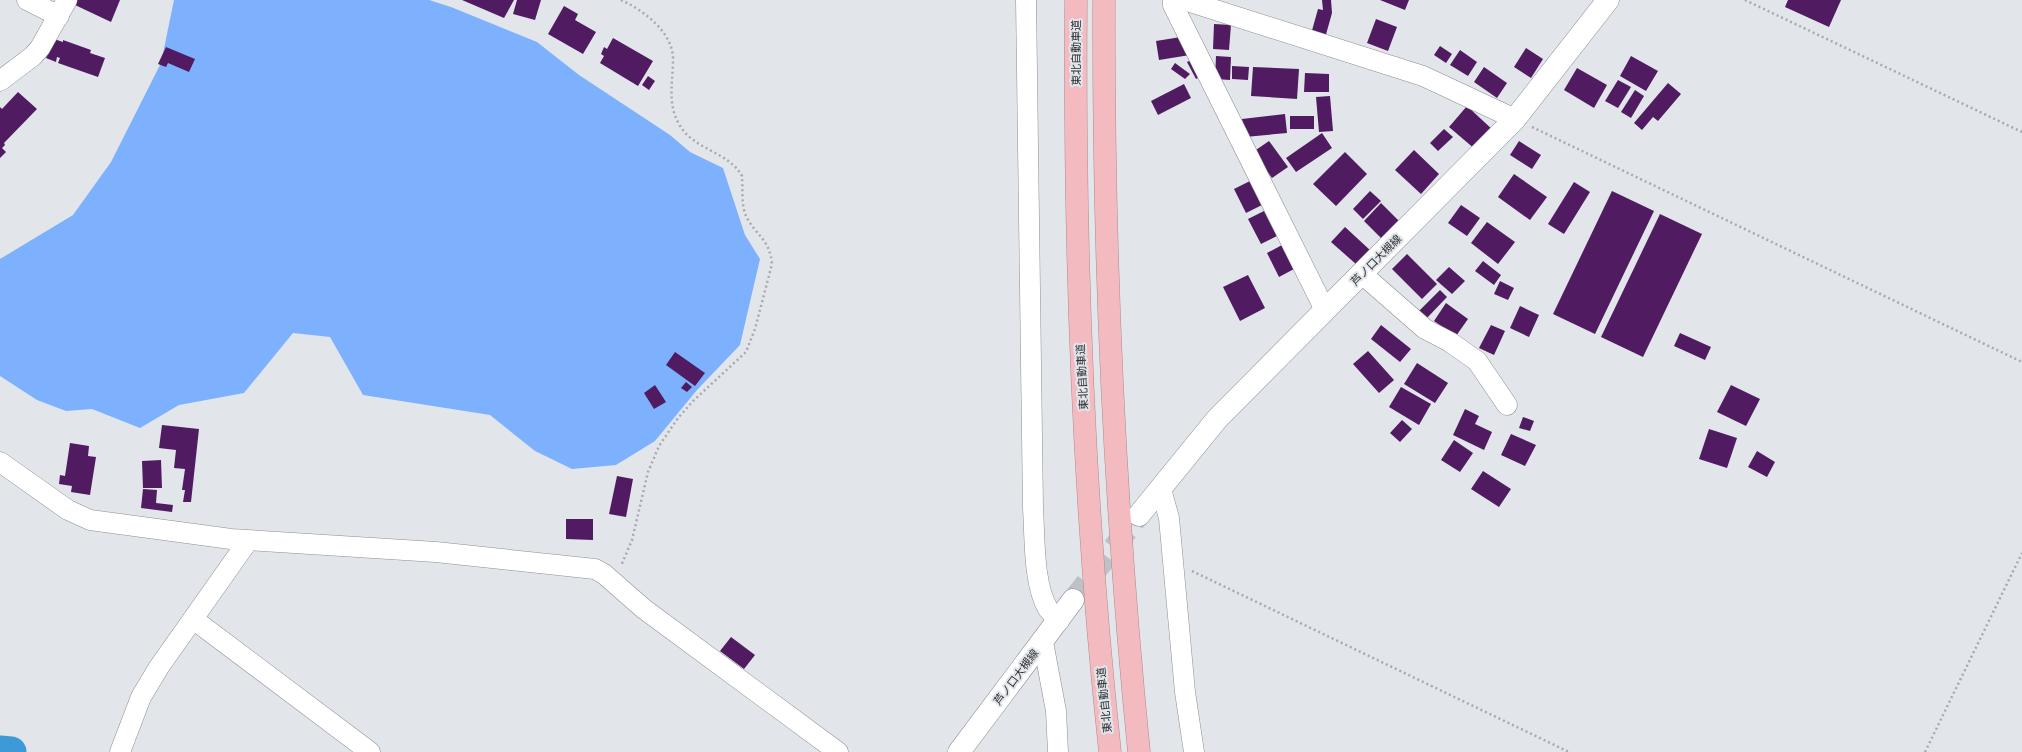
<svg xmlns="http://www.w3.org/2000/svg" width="2022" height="752" viewBox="0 0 2022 752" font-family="'PT Sans Narrow','Noto Sans JP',sans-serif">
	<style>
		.forest { fill: #7db1fe }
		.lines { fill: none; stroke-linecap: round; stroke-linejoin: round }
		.river { stroke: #3c9ad6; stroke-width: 31 }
		.building { fill: #501b60 }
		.secondary-tunnel { stroke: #bec1c6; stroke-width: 22; stroke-dasharray: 22 11; stroke-linecap: butt }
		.minor-casing { stroke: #8b8e93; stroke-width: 21 }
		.secondary-casing { stroke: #8b8e93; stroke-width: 23 }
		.motorway-casing { stroke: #ae898e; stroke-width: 23 }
		.path { stroke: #a6a9ad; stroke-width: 2.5; stroke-dasharray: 2 3; stroke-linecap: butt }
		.minor { stroke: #fff; stroke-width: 20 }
		.secondary { stroke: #fff; stroke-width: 22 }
		.motorway { stroke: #f3bac0; stroke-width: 22 }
		.labels { text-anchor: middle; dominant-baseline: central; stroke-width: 4; stroke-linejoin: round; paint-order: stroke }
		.street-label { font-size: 11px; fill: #2d2f31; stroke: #e2e6eb }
	</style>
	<rect width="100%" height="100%" fill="#e2e6eb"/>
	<!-- forest -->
	<path class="forest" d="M174,0H429L451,7L537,42L579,75L670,135L690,152L723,168L745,235L760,259L740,345L697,390L655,441L616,465L572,469L535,451L490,415L363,395L330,337L293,333L244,393L179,405L140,428L92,409L66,411L37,400L0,376V259L73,215L111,162L161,63Z"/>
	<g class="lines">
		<!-- river -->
		<path class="river" d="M0,751L11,752"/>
	</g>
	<!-- building -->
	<g class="building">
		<path d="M77,0H120L111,22L75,5Z"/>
		<path d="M462,0H514L504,18Z"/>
		<path d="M517,0H541L535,20L513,14Z"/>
		<path d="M1322,0H1331L1332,13L1325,38L1311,34L1318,9L1323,10Z"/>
		<path d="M1380,0H1409L1405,10Z"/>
		<path d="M1788,0H1841L1829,27L1785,7Z"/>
		<path d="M564,6L578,14L575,20L596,32L583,54L548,34Z"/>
		<path d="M1376,19L1397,27L1388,51L1367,43Z"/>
		<path d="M1214,24L1231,25L1229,50L1213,49Z"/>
		<path d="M1187,36L1190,55L1159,60L1156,41Z"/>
		<path d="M613,38L653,61L638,86L600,63L604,56L601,54L604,47L607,49Z"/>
		<path d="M54,39L63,42V40L91,50L90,53L105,58L98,77L58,63L60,58L57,57L56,62L46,58Z"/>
		<path d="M1440,46L1452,54L1446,63L1434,55Z"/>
		<path d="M166,47L195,59L189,72L168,63L166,67L158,64Z"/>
		<path d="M1526,48L1543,59L1531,78L1514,67Z"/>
		<path d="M1460,50L1477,62L1468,76L1450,65Z"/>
		<path d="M1216,56L1231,57L1230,80L1215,79Z"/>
		<path d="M1631,56L1658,71L1646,91L1620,76Z"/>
		<path d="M1195,58L1204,75L1196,79L1187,62Z"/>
		<path d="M1175,63L1190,74L1185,79L1171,69Z"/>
		<path d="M1232,66L1249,67L1248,80L1232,79Z"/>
		<path d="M1253,67L1299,69L1297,99L1251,96Z"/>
		<path d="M1484,67L1507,83L1497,98L1474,82Z"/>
		<path d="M1577,68L1607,85L1594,108L1564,90Z"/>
		<path d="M1305,73L1329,74V92H1304Z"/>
		<path d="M648,76L655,81L649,90L642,85Z"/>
		<path d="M1618,80L1631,87L1618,108L1605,101Z"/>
		<path d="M1668,83L1681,94L1658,121L1653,117L1642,130L1634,123Z"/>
		<path d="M1184,84L1191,98L1158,115L1151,101Z"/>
		<path d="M1635,90L1644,96L1631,118L1621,112Z"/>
		<path d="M18,92L37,109L4,143L5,145L2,148L6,152L0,158V107L2,109Z"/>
		<path d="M1330,96L1333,131L1319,132L1316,97Z"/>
		<path d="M1467,106L1494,131L1476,150L1449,127Z"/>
		<path d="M1285,114L1287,133L1245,137L1242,119Z"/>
		<rect x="1290" y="116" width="24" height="13"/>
		<path d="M1444,129L1453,137L1438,151L1430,143Z"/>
		<path d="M1322,133L1332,148L1296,172L1286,158Z"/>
		<path d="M1269,141L1288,167L1272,178L1253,152Z"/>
		<path d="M1519,141L1541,155L1532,169L1510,155Z"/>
		<path d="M1414,150L1439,174L1421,194L1395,170Z"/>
		<path d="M1345,152L1367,174L1336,206L1313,184Z"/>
		<path d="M1514,174L1547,197L1530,220L1498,197Z"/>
		<path d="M1250,181L1262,205L1246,213L1234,189Z"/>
		<path d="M1574,182L1590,192L1564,234L1548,224Z"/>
		<path d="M1370,191L1381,201L1363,219L1353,209Z"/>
		<path d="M1612,191L1654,211L1595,334L1553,314Z"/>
		<path d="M1381,203L1400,222L1383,240L1364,221Z"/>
		<path d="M1461,205L1480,218L1467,236L1448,223Z"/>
		<path d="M1264,211L1277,236L1261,244L1248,219Z"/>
		<path d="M1660,214L1702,234L1643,357L1601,337Z"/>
		<path d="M1487,222L1515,242L1498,264L1471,243Z"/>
		<path d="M1345,227L1371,251L1357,265L1331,242Z"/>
		<path d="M1282,245L1294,269L1279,277L1267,253Z"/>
		<path d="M1407,254L1437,284L1422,299L1392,269Z"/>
		<path d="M1483,261L1501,275L1494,285L1475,271Z"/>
		<path d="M1449,267L1465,281L1452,294L1436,280Z"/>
		<path d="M1248,275L1265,308L1240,321L1223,287Z"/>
		<path d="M1500,281L1514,288L1508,300L1494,294Z"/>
		<path d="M1440,290L1447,297L1426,319L1418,312Z"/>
		<path d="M1446,303L1468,319L1456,336L1434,321Z"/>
		<path d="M1520,306L1539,315L1529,337L1510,328Z"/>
		<path d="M1381,325L1411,349L1400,362L1371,339Z"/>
		<path d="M1491,325L1505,331L1494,355L1479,348Z"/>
		<path d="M1680,333L1711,347L1705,360L1674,346Z"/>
		<path d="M1368,351L1394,380L1379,393L1353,364Z"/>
		<path d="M675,352L705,373L695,386L666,365Z"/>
		<path d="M1417,363L1448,383L1435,403L1404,384Z"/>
		<path d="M686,382L692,387L687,392L681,388Z"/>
		<path d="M655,385L666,402L654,409L644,393Z"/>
		<path d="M1731,385L1760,399L1746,426L1717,412Z"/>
		<path d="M1401,387L1431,404L1419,425L1389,407Z"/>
		<path d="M1465,409L1479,416L1475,424L1492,432L1484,450L1453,435Z"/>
		<path d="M1523,417L1534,421L1530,431L1519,428Z"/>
		<path d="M1402,420L1412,429L1400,442L1390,433Z"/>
		<path d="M162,425L199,429L191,502H183L185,490H182L185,469L174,468L176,450L159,448Z"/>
		<path d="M1709,429L1737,438L1727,468L1699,459Z"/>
		<path d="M1511,434L1536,445L1525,466L1501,455Z"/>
		<path d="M1454,440L1473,453L1460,472L1441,460Z"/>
		<path d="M70,443L89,446L88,456L96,457L90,495L71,492L72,486L59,484L60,475L65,476Z"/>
		<path d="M1757,451L1775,462L1767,477L1748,467Z"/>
		<path d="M161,460L162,488H143L142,461Z"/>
		<path d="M1483,471L1511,489L1499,507L1471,489Z"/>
		<path d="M617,476L633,479L626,517L609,514Z"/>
		<path d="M143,489L157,490L156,503L173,505L172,512L141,508Z"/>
		<path d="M566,519H593V540L566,539Z"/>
		<path d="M731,637L755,655L744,669L720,651Z"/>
	</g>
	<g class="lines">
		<!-- secondary-tunnel -->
		<path class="secondary-tunnel" d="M1073,600L1139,515"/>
		<!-- minor casing -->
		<g class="minor-casing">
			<g id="minor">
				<path d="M27,0L59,16"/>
				<path d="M1026,0L1033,508C1035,538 1033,583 1048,609C1051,613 1056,617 1059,621"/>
				<path d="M1173,0V5L1325,310"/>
				<path d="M1184,0L1423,76L1515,119"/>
				<path d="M0,81L33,56L40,48L67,0"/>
				<path d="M1362,274L1425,329L1450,342L1477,361L1507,405"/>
				<path d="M0,462L68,510L90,520L231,539L436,552L595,569L604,574L644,609L838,752"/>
				<path d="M1161,489L1169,518L1185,692L1194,752"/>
				<path d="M193,619L370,752"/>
				<path d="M1043,642L1056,711L1058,752"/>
				<path d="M120,752L141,697L159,667L248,541"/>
			</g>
		</g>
		<!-- secondary casing -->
		<g class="secondary-casing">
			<g id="secondary">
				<path d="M1139,515L1217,419L1515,119L1608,0"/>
				<path d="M959,752L1073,600"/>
			</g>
		</g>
		<!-- motorway casing -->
		<g class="motorway-casing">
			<g id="motorway">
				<path d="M1076,0C1074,251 1083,502 1110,752"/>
				<path d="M1104,0C1103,251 1114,502 1139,752"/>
			</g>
		</g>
		<!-- path -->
		<g class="path">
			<path d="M621,0C643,10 673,32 673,59C673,82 667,103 679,124C693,150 728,151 742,176C743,188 741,205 746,216C755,235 770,239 772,264L755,329L746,352L693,401L678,418L659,446L648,472L632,540L621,566"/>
			<path d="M1745,0L2022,132"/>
			<path d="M1532,127L2022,362"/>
			<path d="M1192,571L1569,752"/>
			<path d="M1925,752L2022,553"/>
		</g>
		<!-- minor -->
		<use href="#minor" class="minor"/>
		<!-- secondary -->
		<use href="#secondary" class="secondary"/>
		<!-- motorway -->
		<use href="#motorway" class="motorway"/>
	</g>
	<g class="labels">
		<!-- street labels -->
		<g class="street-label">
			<text transform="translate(1076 53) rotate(-90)">東北自動車道</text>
			<text transform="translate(1376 260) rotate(-45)">芦ノ口大槻線</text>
			<text transform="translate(1082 377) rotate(-93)">東北自動車道</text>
			<text transform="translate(1016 677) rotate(-53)">芦ノ口大槻線</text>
			<text transform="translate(1104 700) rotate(-96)">東北自動車道</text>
		</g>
	</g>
</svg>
